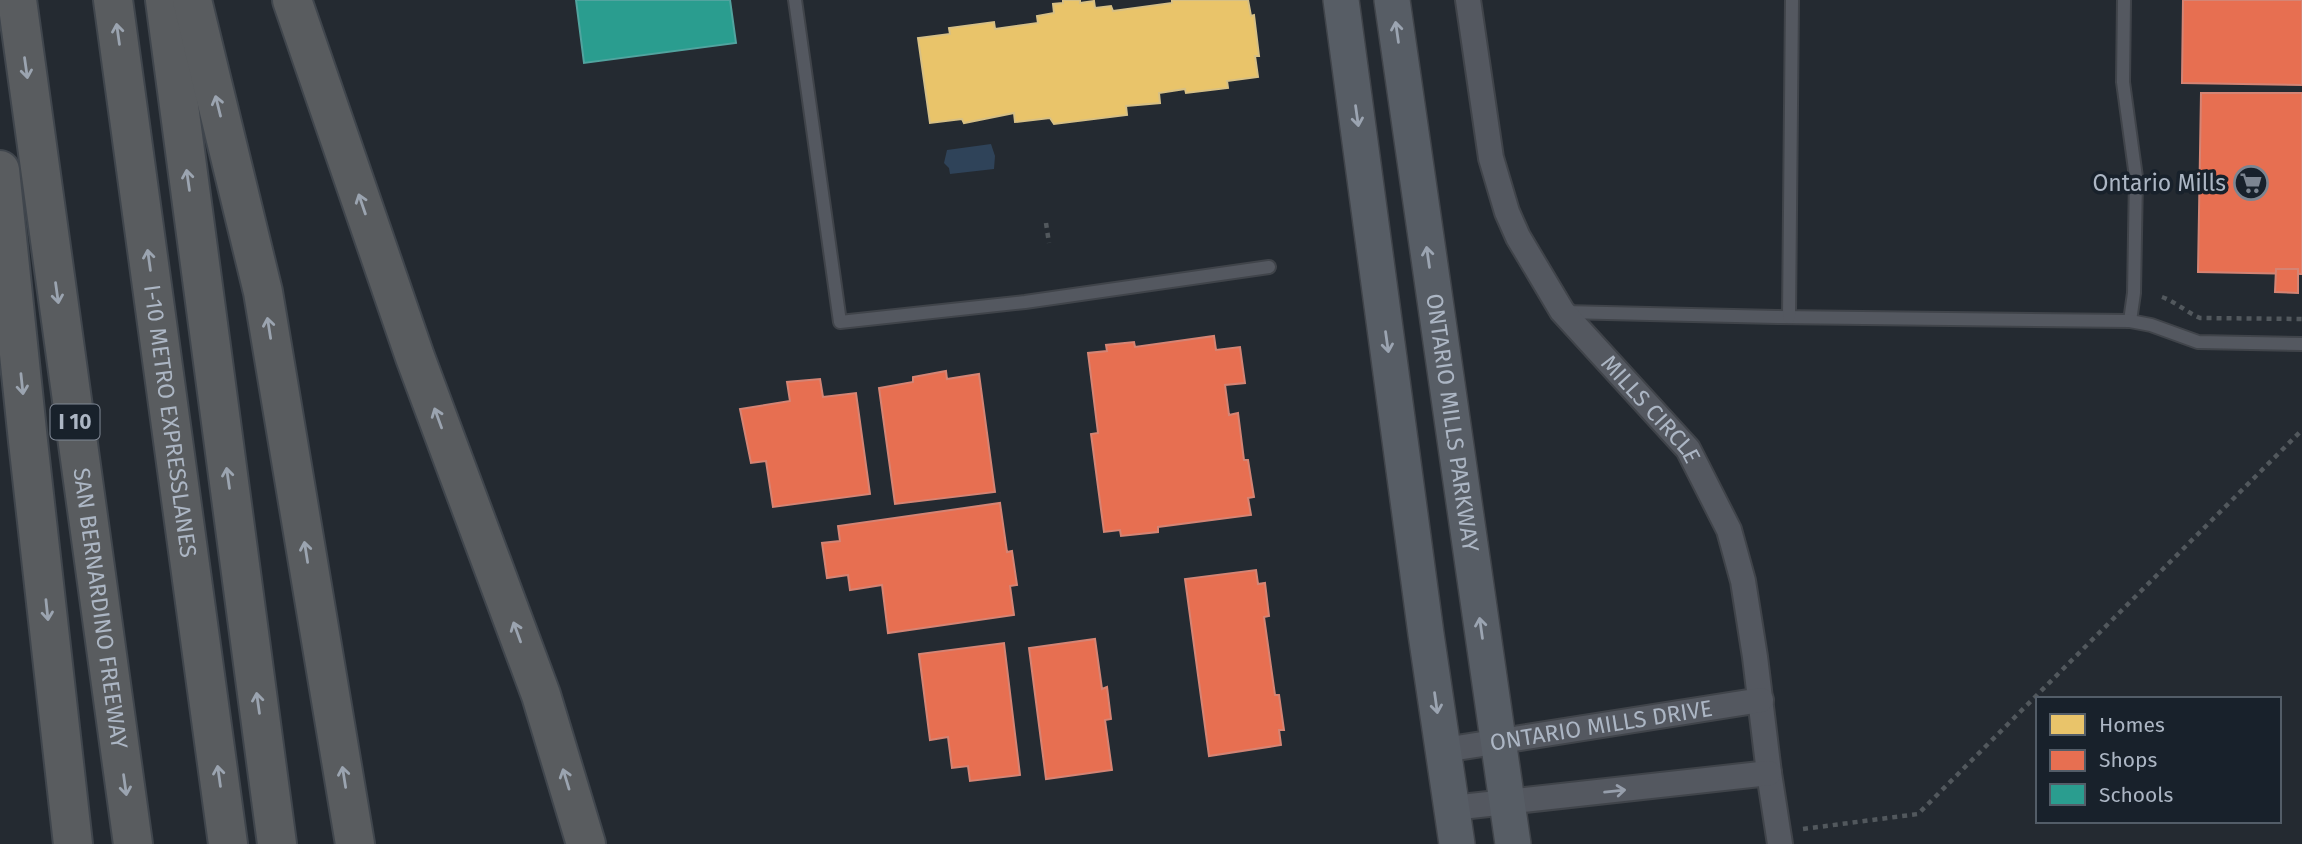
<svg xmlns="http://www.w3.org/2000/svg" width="2302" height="844" viewBox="0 0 2302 844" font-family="'Fira Sans',sans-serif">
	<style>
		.water { fill: #2f4359 }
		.homes { fill: #e9c46a; stroke: #d7c085; stroke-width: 2 }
		.shops { fill: #e76f51; stroke: #d58474; stroke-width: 2 }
		.schools { fill: #2a9d8f; stroke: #51a49f; stroke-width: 2 }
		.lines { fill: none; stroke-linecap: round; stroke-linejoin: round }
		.lane-casing { stroke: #40444a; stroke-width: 16 }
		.street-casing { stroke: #40444a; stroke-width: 28 }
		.secondary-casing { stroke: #40444a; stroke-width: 38 }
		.highway-casing { stroke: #40464d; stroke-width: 42 }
		.path { stroke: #52585d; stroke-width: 4.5; stroke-dasharray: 5 5; stroke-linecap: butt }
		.lane { stroke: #545860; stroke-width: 12 }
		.street { stroke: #545860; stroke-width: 24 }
		.secondary { stroke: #575d65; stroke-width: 35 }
		.highway { stroke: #595c5f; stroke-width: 38 }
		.oneway { stroke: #9ba4b1 }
		.oneway2 { stroke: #9ba4b0 }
		.oneway3 { stroke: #969eab }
		.labels { text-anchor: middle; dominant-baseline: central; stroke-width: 7; stroke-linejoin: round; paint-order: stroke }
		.shield { fill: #18212b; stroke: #808996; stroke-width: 2 }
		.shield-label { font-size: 21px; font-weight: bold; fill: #acb6c4 }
		.poi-label { font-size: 23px; fill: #acb6c4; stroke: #18212b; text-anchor: end }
		.street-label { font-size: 23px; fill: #acb6c4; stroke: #18212b }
	</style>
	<rect width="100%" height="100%" fill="#242a31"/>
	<!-- water -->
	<path class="water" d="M991,144L995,156L994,169L950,174L949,168L944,163L947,150Z"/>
	<!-- homes -->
	<path class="homes" d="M1063,0H1080V3L1094,1L1095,8L1111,6L1113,11L1172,3V0H1248L1251,16L1254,15L1259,56H1255L1258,77L1227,81L1228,88L1186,93L1185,89L1159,93L1160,103L1126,106L1127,115L1054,124L1050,118L1015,122L1014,113L964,123L962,119L930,123L918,38L950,34L949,28L994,22L995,29L1038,23L1037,16L1054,13L1053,4L1063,3Z"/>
	<!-- shops -->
	<g class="shops">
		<path d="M2183,0H2302V85L2182,83Z"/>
		<path d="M2201,93H2302V274L2198,272Z"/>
		<path d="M2276,269H2298V293L2275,292Z"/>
		<path d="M1214,336L1216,350L1240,347L1245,383L1225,385L1229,415L1238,413L1244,460H1248L1254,497L1248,498L1251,515L1158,527V532L1121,536L1120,530L1104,532L1091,434L1098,433L1088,353L1107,351L1106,345L1134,342L1135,347Z"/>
		<path d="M946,371L947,379L979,374L995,492L895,504L879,388L913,382V377Z"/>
		<path d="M820,379L823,397L856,393L870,494L773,507L766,461L751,463L740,409L790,401L787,382Z"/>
		<path d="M1000,503L1007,552L1012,551L1017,585L1010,586L1014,615L888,633L882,585L850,590L848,575L827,578L822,543L840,541L838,526Z"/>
		<path d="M1256,570L1258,584L1265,583L1269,616L1264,617L1275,695H1279L1284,730H1279L1281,745L1209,756L1185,579Z"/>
		<path d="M1095,639L1102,689L1107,687L1111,719L1105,720L1112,770L1046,779L1029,648Z"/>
		<path d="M1004,643L1020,775L970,781L968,766L952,768L948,737L930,740L919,654Z"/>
	</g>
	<!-- schools -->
	<path class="schools" d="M576,0H730L736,43L584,63Z"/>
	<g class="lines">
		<!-- lane casing -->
		<g class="lane-casing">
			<g id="lane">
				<path d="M795,0L840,322L1025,302L1269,267"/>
				<path d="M2124,0L2123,82L2136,177L2134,293L2130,321"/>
				<path d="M1564,312L1777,317L2130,321L2151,325L2198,342L2302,344"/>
				<path d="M1789,317L1792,0"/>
			</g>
		</g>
		<!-- street casing -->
		<g class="street-casing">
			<g id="street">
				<path id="s1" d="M1468,0L1491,158L1507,212L1518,237L1562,311L1688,449L1729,530L1743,581L1755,657L1769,773L1780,844"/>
				<path id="s2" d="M1444,750L1761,700"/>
				<path d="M1452,808L1769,773"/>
			</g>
		</g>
		<!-- secondary casing -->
		<g class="secondary-casing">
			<g id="secondary">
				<path d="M1341,0L1426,634L1457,844"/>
				<path id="s3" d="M1392,0L1513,844"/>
			</g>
		</g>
		<!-- highway casing -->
		<g class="highway-casing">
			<g id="highway">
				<path id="s4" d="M17,0L133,844"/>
				<path id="s5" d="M113,0L228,844"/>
				<path d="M165,0L277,844"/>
				<path d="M192,0L263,292L355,844"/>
				<path d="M292,0L415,357L541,695L586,844"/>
				<path d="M0,170L28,441L73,844"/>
			</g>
		</g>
		<!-- path -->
		<g class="path">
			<path d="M1046,223L1049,243"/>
			<path d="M2162,297C2176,302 2186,312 2200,318L2302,319"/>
			<path d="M1803,829L1918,814L2302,430"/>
		</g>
		<!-- lane -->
		<use href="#lane" class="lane"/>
		<!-- street -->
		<use href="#street" class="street"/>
		<!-- secondary -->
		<use href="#secondary" class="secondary"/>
		<!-- highway -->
		<use href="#highway" class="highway"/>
	</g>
	<!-- one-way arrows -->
	<defs><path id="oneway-shaft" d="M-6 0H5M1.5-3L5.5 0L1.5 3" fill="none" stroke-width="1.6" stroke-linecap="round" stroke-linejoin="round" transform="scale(1.75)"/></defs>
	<g class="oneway">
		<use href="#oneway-shaft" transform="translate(1397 32) rotate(-98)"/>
		<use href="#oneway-shaft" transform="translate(1357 116) rotate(82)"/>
		<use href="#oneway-shaft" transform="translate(1428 257) rotate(-98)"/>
		<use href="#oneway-shaft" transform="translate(1387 342) rotate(82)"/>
		<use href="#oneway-shaft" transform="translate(1481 628) rotate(-98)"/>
		<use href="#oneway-shaft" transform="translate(1436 703) rotate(82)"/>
	</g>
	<g class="oneway2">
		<use href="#oneway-shaft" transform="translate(118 34) rotate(-98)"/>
		<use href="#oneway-shaft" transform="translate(26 68) rotate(82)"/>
		<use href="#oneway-shaft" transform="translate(218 106) rotate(-104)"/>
		<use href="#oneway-shaft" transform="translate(188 180) rotate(-98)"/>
		<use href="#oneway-shaft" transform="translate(362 204) rotate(-109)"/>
		<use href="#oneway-shaft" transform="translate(149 260) rotate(-98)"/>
		<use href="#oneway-shaft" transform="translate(57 293) rotate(82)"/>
		<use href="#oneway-shaft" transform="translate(269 328) rotate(-99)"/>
		<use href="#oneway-shaft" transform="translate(22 384) rotate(84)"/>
		<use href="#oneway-shaft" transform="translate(438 418) rotate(-110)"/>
		<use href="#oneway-shaft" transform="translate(228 478) rotate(-98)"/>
		<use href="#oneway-shaft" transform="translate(306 552) rotate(-99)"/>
		<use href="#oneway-shaft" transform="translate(47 610) rotate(84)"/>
		<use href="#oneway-shaft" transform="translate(517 632) rotate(-110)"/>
		<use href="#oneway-shaft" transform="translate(258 703) rotate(-98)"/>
		<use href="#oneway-shaft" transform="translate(219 776) rotate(-98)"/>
		<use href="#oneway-shaft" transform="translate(344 777) rotate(-99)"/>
		<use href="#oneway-shaft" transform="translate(566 779) rotate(-107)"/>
		<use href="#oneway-shaft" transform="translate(125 785) rotate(82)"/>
	</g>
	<use class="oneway3" href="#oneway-shaft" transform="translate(1615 791) rotate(-6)"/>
	<!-- icons -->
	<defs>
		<g id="supermarket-ring" transform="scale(1.75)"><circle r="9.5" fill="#18212b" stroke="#7c8591" stroke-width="1.5"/><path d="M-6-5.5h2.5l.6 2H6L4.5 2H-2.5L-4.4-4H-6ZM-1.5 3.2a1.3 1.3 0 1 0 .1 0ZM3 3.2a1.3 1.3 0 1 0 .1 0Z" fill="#7c8591"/></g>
	</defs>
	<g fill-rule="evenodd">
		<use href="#supermarket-ring" x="2251" y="183"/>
	</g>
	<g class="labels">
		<!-- shield labels -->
		<rect class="shield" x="50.5" y="404.5" width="49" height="35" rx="5"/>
		<g class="shield-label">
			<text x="75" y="422">I 10</text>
		</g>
		<!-- poi labels -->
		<g class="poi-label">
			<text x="2226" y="183">Ontario Mills</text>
		</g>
		<!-- street labels -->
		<g class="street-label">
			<text stroke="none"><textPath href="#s1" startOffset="462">MILLS CIRCLE</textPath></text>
			<text stroke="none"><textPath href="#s5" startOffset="425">I-10 METRO EXPRESSLANES</textPath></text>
			<text stroke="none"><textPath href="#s3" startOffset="427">ONTARIO MILLS PARKWAY</textPath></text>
			<text stroke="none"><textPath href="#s4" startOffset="614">SAN BERNARDINO FREEWAY</textPath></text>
			<text stroke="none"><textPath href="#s2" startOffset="159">ONTARIO MILLS DRIVE</textPath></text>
		</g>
	</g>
	<!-- legend -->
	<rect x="2036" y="697" width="245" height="126" fill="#18212b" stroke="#535d68" stroke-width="2"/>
	<rect x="2050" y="714" width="35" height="21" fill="#e9c46a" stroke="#535d68" stroke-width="2"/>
	<text x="2099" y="732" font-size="21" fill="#acb6c4">Homes</text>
	<rect x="2050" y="750" width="35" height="21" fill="#e76f51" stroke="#535d68" stroke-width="2"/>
	<text x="2099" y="767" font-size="21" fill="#acb6c4">Shops</text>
	<rect x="2050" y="784" width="35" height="21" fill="#2a9d8f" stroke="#535d68" stroke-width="2"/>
	<text x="2099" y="802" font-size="21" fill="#acb6c4">Schools</text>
</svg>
